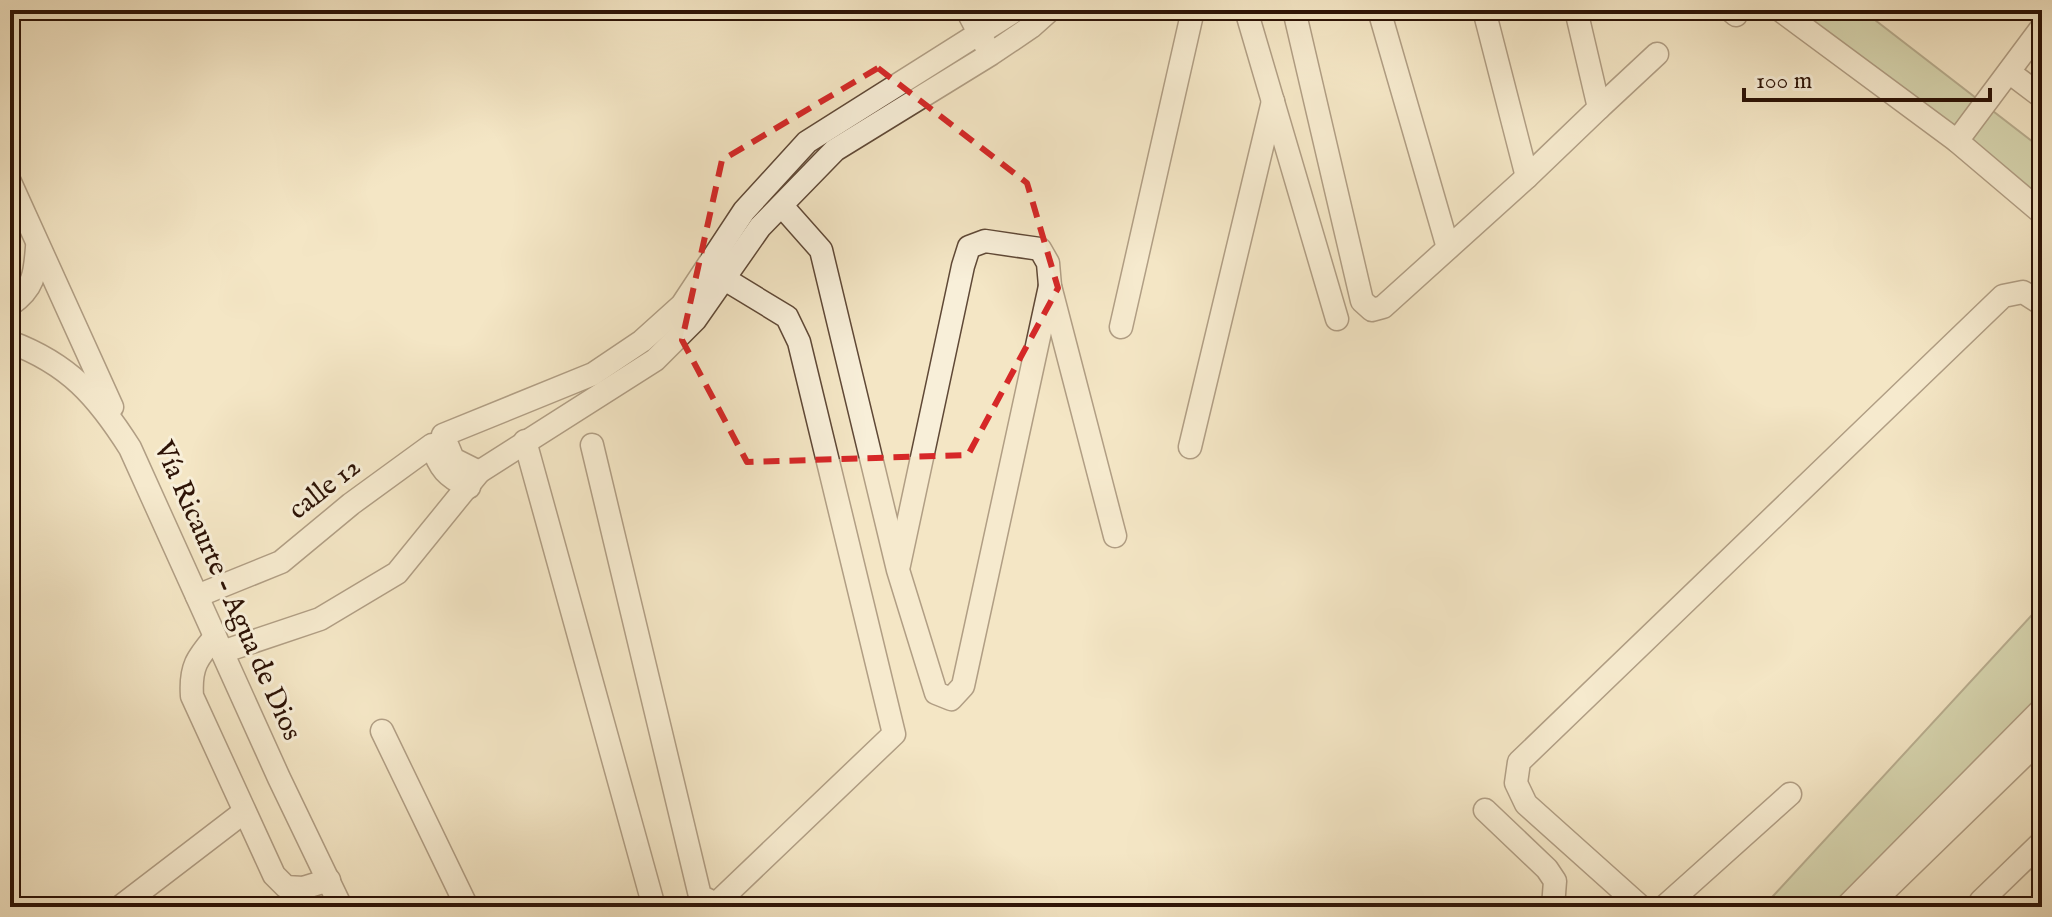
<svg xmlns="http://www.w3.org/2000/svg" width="2052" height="917" viewBox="0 0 2052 917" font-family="'IM FELL English',serif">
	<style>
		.green { fill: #b5c69a; stroke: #716c50; stroke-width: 2 }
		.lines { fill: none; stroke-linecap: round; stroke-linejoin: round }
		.minor-casing { stroke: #5f4836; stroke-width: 25 }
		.minor { stroke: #f8efd9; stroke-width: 22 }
		.marked { fill: none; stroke: #d62828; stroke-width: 6; stroke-dasharray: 16 10; stroke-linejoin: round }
		.labels { text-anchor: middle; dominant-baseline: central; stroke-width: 6; stroke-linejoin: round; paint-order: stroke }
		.street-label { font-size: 28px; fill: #2d1306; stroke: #f8efd9 }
	</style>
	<rect width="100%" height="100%" fill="#f4e6c5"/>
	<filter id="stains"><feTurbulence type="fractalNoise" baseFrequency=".0025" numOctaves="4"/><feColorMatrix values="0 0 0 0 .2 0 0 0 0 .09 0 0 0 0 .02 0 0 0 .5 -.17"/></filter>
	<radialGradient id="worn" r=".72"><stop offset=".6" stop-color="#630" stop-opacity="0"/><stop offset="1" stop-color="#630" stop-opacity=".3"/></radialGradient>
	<!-- green -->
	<g class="green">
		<path d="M1790,10H1862L2042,149V206Z"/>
		<path d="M2042,604V697L1838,907H1763Z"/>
	</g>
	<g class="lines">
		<!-- minor casing -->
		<g class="minor-casing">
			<g id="minor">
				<path d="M967,10L986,46"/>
				<path d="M1246,10L1337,319"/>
				<path d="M1294,10L1362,301L1372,310L1383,307L1527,177L1599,108L1576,10"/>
				<path d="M1379,10L1448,248"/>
				<path d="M1484,10L1527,177"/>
				<path d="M1730,10L1736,15"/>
				<path d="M1780,10L1957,141L2042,213"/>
				<path d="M2009,72L2042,97"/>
				<path d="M1599,108L1657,54"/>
				<path d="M1957,141L2042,27"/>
				<path d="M10,182L112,407"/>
				<path d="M782,206L821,250L898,570L936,693L951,699L963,686L1050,286"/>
				<path d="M10,305C34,288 35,275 37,247"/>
				<path d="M1121,327L1193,10"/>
				<path d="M10,342C69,364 97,396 130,448L279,778L341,907"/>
				<path d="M525,441L654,907"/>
				<path d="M592,445L700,896L716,904L894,734L799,342L787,317L723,278"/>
				<path d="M1190,447L1273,101"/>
				<path d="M479,472L453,459L443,435L593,374L642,341L682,305L744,211L807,142L1016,10"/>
				<path d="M899,565L963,266L969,247L985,241L1040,249L1048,263L1050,286L1115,536"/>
				<path d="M197,596L281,562L351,504L432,445C439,468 447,477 469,487"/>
				<path d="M215,637C197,658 190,667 192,696L274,875L286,887L303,888L329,880"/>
				<path d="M222,652L320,619L397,573L479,472L655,360L695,320L760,227L835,150L991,54L1031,27L1050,10"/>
				<path d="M382,731L467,907"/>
				<path d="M1485,810L1547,869L1555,881L1553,907"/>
				<path d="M1981,901L2042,842"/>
				<path d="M120,907L244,812"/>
				<path d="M1641,907L1526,804L1516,783L1519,762L2003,296L2023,292L2042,304"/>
				<path d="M1664,907L1790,794"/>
				<path d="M1846,907L2042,709"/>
				<path d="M1868,907L2042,738"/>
			</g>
		</g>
		<!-- minor -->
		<use href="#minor" class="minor"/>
	</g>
	<!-- marked area -->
	<path d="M0 0H2052V917H0ZM878,68L1027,183L1058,288L968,455L747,462L682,340L722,160Z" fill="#f4e6c5" fill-opacity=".55" fill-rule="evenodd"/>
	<path class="marked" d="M878,68L1027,183L1058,288L968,455L747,462L682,340L722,160Z"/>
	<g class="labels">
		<!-- street labels -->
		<g class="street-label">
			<text transform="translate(325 489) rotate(-38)">calle 12</text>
			<text transform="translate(227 591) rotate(66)">Vía Ricaurte - Agua de Dios</text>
		</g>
	</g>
	<!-- margin -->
	<rect width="2052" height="917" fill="none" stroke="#f4e6c5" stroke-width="40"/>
	<rect x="12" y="12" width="2028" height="893" fill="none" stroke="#2d1306" stroke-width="4"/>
	<rect x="20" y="20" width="2012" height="877" fill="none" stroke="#2d1306" stroke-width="2"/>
	<!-- scale -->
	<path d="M1744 88v12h246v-12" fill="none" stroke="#2d1306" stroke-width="4"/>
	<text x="1756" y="88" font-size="24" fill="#2d1306" stroke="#f8efd9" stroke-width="6" paint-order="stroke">100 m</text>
	<rect width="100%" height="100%" filter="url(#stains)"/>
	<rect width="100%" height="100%" fill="url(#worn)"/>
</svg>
